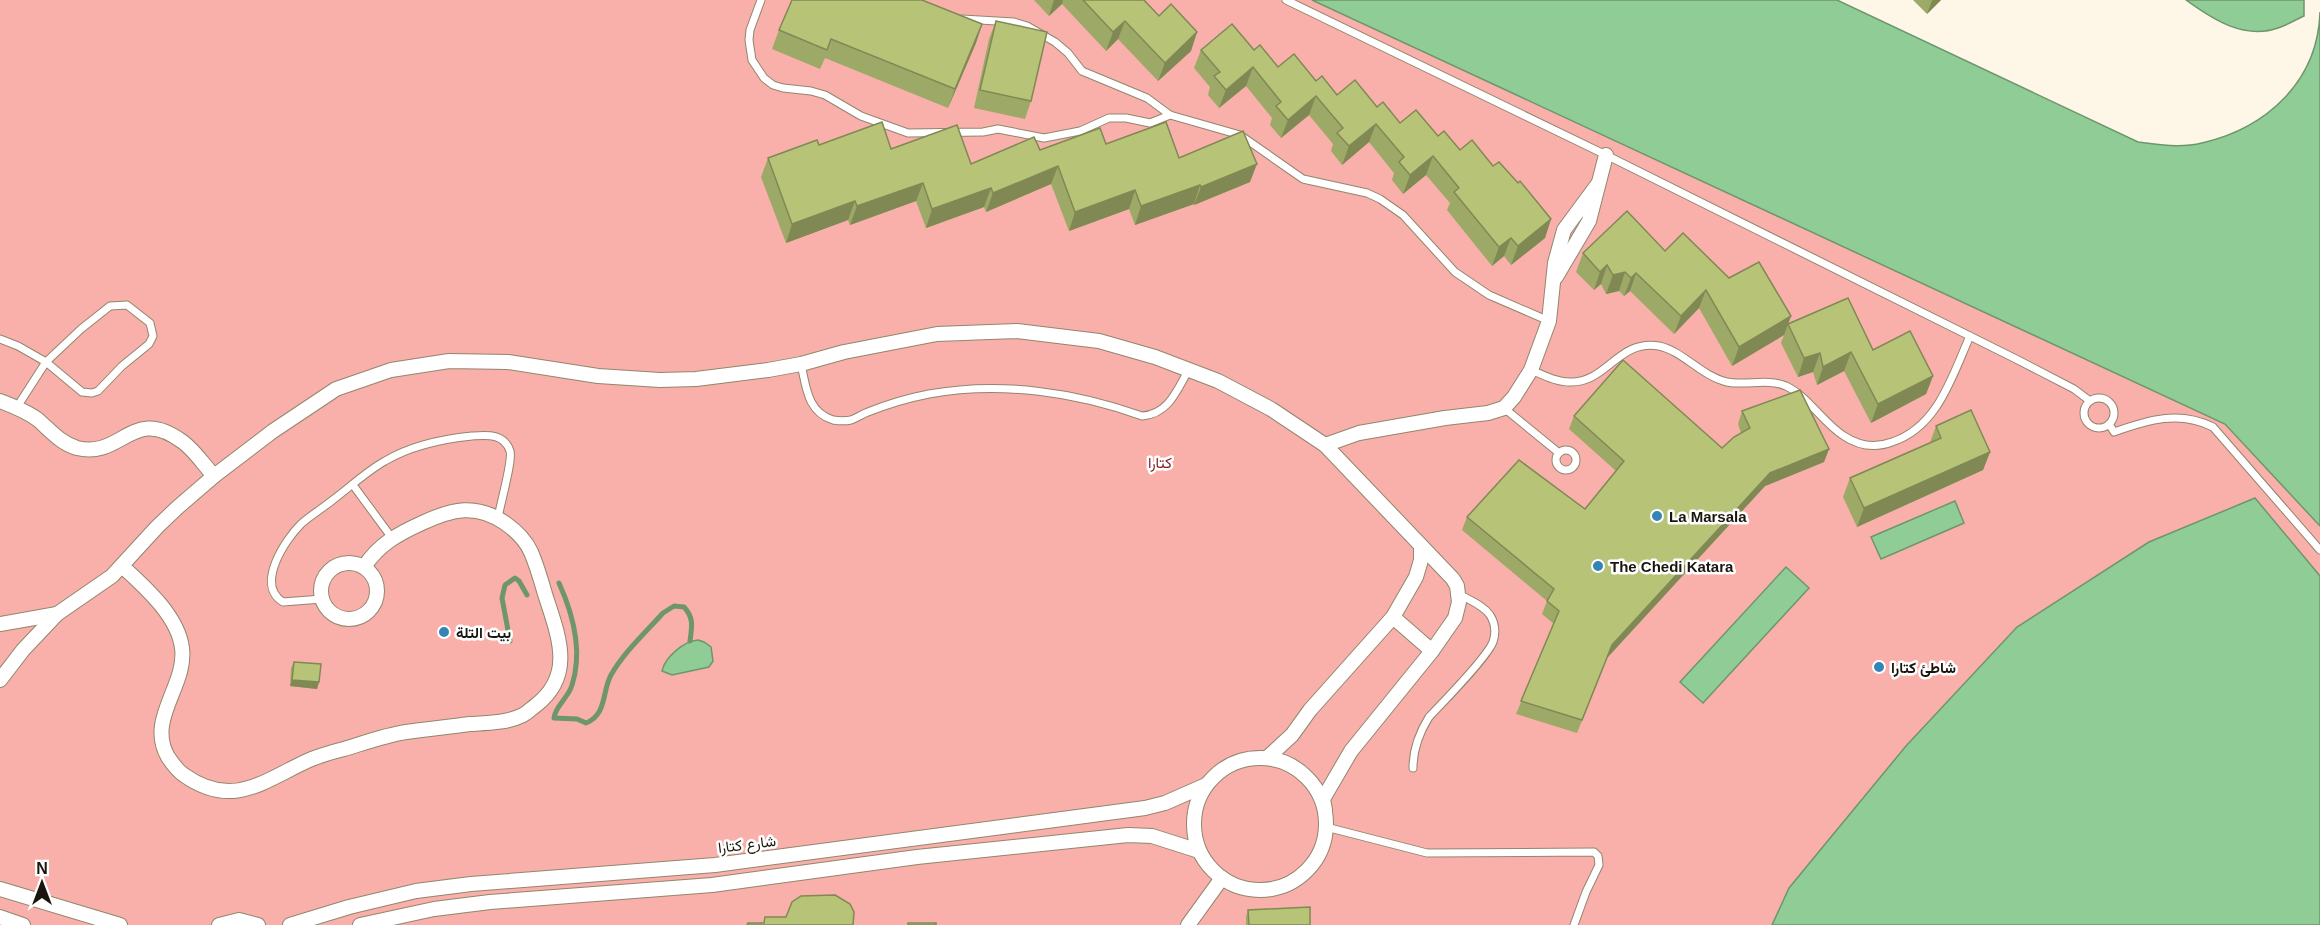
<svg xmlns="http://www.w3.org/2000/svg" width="2320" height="925" viewBox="0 0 2320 925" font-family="Helvetica,Vazirmatn,sans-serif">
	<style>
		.green { fill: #f9afaa }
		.water { fill: #90cd96; stroke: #6d966d; stroke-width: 1.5 }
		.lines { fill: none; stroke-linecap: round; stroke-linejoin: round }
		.stream { stroke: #6d966d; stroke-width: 5 }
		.service-casing { stroke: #92866e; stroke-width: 9 }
		.minor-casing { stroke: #92866e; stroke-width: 16 }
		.service { stroke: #fff; stroke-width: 7 }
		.minor { stroke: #fff; stroke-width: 14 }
		.wall { fill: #9da967 }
		.shaded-wall { fill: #808954 }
		.building { fill: #b7c478; stroke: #808954; stroke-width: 1.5 }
		.poi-dot { fill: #3584b6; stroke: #fff; stroke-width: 2 }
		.labels { text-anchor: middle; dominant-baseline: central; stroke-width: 5; stroke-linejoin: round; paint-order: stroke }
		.park-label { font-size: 15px; fill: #7a1a1f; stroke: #fff }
		.poi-label { font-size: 15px; font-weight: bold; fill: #1b160d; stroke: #fff; text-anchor: start }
		.street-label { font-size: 15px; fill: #1b160d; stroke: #fff }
	</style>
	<rect width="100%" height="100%" fill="#fef7e7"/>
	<!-- green -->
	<path class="green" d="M0,0H1312L2225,424L2320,526V576L2255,498L2149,542L2017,627L1906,746L1789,888L1772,925H0Z"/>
	<!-- water -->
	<g class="water">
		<path d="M1312,0H1837L2138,142C2159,145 2181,148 2202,143C2267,128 2318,81 2320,12V526L2225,424Z"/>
		<path d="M2186,0H2304V16C2295,20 2287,25 2278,28C2244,40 2212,19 2186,0Z"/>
		<path d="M2255,498L2320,576V925H1772L1789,888L1906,746L2017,627L2149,542Z"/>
		<path d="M1955,501L1964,523L1881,559L1871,537Z"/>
		<path d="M1786,567L1809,588L1703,703L1680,682Z"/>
		<path d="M698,640L704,642L711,647L713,661L709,667L672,675L662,671C665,657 684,641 698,640Z"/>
	</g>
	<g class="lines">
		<!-- stream -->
		<g class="stream">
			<path d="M559,583C573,614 583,651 572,685C569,697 555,706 554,718L577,719L586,723C607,715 602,691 611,675C624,652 646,632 663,613L674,606L684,607C694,618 692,626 690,641"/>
			<path d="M510,641L502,598L505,585L515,578L519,581L527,595"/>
		</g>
		<!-- service casing -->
		<g class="service-casing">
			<g id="service">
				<path d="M761,0L750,30L749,40L752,60L764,78L773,85L783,88L811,91L825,95L861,116L908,133L983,132L998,129L1044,138L1080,131L1109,118H1126L1150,123L1170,115"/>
				<path d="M1286,0L1606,155L2016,359L2074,389L2090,401"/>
				<path d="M962,19L1014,22L1027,26L1055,42L1068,53L1082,71L1147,98L1170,115L1240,135L1303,179L1367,193L1380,199L1403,215L1455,272L1489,295L1549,321"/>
				<path d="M0,339L18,346L46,362L82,392L92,393L98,391L122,366L149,344L153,336L150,323L127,305L110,306L81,329L46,362L17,407"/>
				<path d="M801,364C806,386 807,412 833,420C839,421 846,421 851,420C857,418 862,414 868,412C888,404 908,398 929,394C1000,381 1075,392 1142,416C1169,414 1177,390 1189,369"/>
				<path d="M1531,370C1543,375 1556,382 1570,382C1607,383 1618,339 1659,346C1683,351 1701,376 1727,382C1746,386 1767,378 1786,386C1809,397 1823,423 1844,436C1859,446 1876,448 1892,442C1938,427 1952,376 1970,336"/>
				<circle cx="2099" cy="413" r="15"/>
				<path d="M1504,408L1559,453"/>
				<path d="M2109,424L2114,432C2148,420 2179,410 2213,427L2320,550"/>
				<circle cx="1566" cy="460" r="10"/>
				<path d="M353,485L392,538"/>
				<path d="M322,599L283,602C255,585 285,540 301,524C311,515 323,508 334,499C350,487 367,471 385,461C412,445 442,439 472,436C487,435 504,433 510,451C513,460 500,505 498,518"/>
				<path d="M1413,768C1413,749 1419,733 1429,717C1444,701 1486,659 1493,642C1496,633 1495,623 1490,615C1483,605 1469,600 1459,594"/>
				<path d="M1326,827L1427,853L1594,852L1598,856L1599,865L1586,892L1574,925"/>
			</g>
		</g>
		<!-- minor casing -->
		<g class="minor-casing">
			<g id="minor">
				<path d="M1556,277L1589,221L1606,155"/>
				<path d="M0,401C13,406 26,411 37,419C50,430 60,443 77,448C123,459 132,404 183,442C195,451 204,465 214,476"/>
				<path d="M1325,445L1359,433L1445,418L1488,413L1504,408L1514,397L1531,370L1549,321L1555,263L1564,230L1598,184"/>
				<circle cx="349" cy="591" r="28"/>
				<path d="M122,566C145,587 178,616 182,648C187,686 146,719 168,757C172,763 178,771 184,775C232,809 262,782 307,761C318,756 332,752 344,749C364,743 386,735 406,732C427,729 449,727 470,724C487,723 507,723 523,715C527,713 531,709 535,706C576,675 558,635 545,594C541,580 537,566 531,552C526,541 515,530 505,523C476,503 452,509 422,523C398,534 379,544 364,567"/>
				<path d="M1393,617L1432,651"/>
				<path d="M0,624L57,614"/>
				<path d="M0,680L23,650L57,614L112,576L157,527L178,507L214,476L273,431L336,389L391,370L449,361L508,362L598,376L660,380L696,379L768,370L801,364L844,352L937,334L1017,331L1099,341L1155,357L1218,381L1271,409L1325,445L1453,579L1457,586L1459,602L1455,618L1432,651L1351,751L1323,799L1325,810"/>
				<circle cx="1260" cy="824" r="66"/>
				<path d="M1267,758L1292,735L1310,710L1393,617L1416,577L1421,560V548"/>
				<path d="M0,889L120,925"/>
				<path d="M0,917L23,925"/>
				<path d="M219,925L239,920L258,925"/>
				<path d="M290,925L349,907L416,891L471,884L715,865L1145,808L1165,803L1206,785"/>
				<path d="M360,925L434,909L490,902L712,885L917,857L1128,835L1152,836L1199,851"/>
				<path d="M1188,925L1222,878"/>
			</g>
		</g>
		<!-- service -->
		<use href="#service" class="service"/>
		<!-- minor -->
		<use href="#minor" class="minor"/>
	</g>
	<!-- wall -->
	<g class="wall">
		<path d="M1034,0H1144L1159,16L1197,32L1191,51L1158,81L1118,39L1106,51L1062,4L1049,16Z"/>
		<path d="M1913,0H1941L1927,14Z"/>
		<path d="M996,21L1031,101L1025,119L974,108L989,39Z"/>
		<path d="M982,24L976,43L948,108L825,58L820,69L772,49L779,30Z"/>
		<path d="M1201,50H1254L1278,67L1316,81L1337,95L1377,107L1400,123L1438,136L1460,150L1493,166L1518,183L1551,219L1545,238L1511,265L1504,256L1492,266L1447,210L1450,203L1426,175L1403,194L1392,180L1394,173L1369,142L1342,165L1331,151L1333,144L1309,115L1281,138L1270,125L1272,118L1246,86L1219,108L1208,95L1210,87L1194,68Z"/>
		<path d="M1106,144L1179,158L1250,182L1194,205V204L1135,225L1129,209L1069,231L1051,184L986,212L984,207L926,228L916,201L850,225L848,220L786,243L761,177L768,158L819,145L891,149L971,164L1040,150Z"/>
		<path d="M1665,251L1729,278L1791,316L1788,324L1873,350L1933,376L1926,394L1871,423L1844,371L1817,385L1813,372L1798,377L1781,343L1784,335L1732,366L1699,308L1674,334L1630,291L1624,296L1619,291L1606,294L1601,284L1594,290L1576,272L1583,253Z"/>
		<path d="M1742,411L1829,449L1824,462L1765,486L1607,658L1577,733L1516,714L1554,624L1542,614L1547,601L1462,530L1467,517L1585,509L1616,471L1569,429L1574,416L1722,448L1741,433L1738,424Z"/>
		<path d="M1936,426L1990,452L1983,470L1857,527L1843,497L1850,478L1930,443Z"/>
		<path d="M294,662L319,682L317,689L290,686L291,668Z"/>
		<path d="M1248,910L1310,925H1246V917Z"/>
	</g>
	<!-- shaded-wall -->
	<g class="shaded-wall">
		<path d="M1054,0H1063L1062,4L1049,16Z"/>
		<path d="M1933,0H1941L1927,14L1932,1Z"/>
		<path d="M1125,21L1118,39L1106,51L1113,32Z"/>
		<path d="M982,24L976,43L948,108L955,89Z"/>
		<path d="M1197,32L1191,51L1158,81L1165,63Z"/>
		<path d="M1253,67L1246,86L1219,108L1226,90Z"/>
		<path d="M1316,96L1309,115L1281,138L1288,120Z"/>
		<path d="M1376,124L1369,142L1342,165L1349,146Z"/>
		<path d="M1433,156L1426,175L1403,194L1410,175Z"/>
		<path d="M1257,164L1250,182L1194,205L1201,187Z"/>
		<path d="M1058,166L1051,184L986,212L993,193Z"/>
		<path d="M923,183L916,201L850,225L857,206Z"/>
		<path d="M1200,185L1194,204L1135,225L1141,206Z"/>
		<path d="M991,188L984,207L926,228L932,209Z"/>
		<path d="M1135,190L1129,209L1069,231L1075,212Z"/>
		<path d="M855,201L848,220L786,243L792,224Z"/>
		<path d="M1551,219L1545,238L1511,265L1518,246Z"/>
		<path d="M1511,238L1504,256L1492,266L1499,247Z"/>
		<path d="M1607,265L1601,284L1594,290L1600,272Z"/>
		<path d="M1625,272L1619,291L1606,294L1613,275Z"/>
		<path d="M1636,273L1630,291L1624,296L1631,278Z"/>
		<path d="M1706,290L1699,308L1674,334L1681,316Z"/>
		<path d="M1791,316L1784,335L1732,366L1739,347Z"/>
		<path d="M1851,352L1844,371L1817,385L1823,367Z"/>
		<path d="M1820,353L1813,372L1798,377L1804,358Z"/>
		<path d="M1933,376L1926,394L1871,423L1878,404Z"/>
		<path d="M1829,449L1824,462L1765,486L1607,658L1577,733L1612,645L1770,473Z"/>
		<path d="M1990,452L1983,470L1857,527L1864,508Z"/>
		<path d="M292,680L319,682L317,689L290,686Z"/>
	</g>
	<!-- building -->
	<g class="building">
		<path d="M792,0H922L982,24L955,89L831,39L827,50L779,30Z"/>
		<path d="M1083,0H1144L1159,16L1171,4L1197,32L1165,63L1125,21L1113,32Z"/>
		<path d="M996,21L1047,32L1031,101L980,90Z"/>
		<path d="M1232,24L1254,50L1260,45L1278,67L1294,54L1316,81L1322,76L1337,95L1355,80L1377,107L1383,102L1400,123L1416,110L1438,136L1444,131L1460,150L1472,140L1493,166L1499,162L1518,183L1520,181L1551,219L1518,246L1511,238L1499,247L1454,192L1459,188L1433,156L1410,175L1399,162L1404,157L1376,124L1349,146L1337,133L1343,128L1316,96L1288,120L1276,106L1281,102L1253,67L1226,90L1214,76L1220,72L1201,50Z"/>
		<path d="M882,122L891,149L957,125L971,164L1034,137L1040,150L1100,128L1106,144L1166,122L1179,158L1243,131L1257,164L1201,187L1200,185L1141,206L1135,190L1075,212L1058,166L993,193L991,188L932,209L923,183L857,206L855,201L792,224L768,158L817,140L819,145Z"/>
		<path d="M1627,211L1665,251L1683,233L1729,278L1759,262L1791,316L1739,347L1706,290L1681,316L1636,273L1631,278L1625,272L1613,275L1607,265L1600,272L1583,253Z"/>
		<path d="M1848,298L1873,350L1910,331L1933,376L1878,404L1851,352L1823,367L1820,353L1804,358L1788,324Z"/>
		<path d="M1623,360L1722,448L1734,437L1750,428L1742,411L1800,390L1829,449L1770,473L1612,645L1582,720L1521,701L1559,611L1547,601L1554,589L1467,517L1519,460L1585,509L1624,461L1574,416Z"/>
		<path d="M1971,410L1990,452L1864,508L1850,478L1941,438L1936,426Z"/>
		<path d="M294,662L321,664L319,682L292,680Z"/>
		<path d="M835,895L850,904L854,912L853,925H747L748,923H764L765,917H786L792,902L801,896Z"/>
		<path d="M1310,907V925H1249L1248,910Z"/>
		<rect x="908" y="923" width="28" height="2"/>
	</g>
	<!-- markers -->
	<g class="poi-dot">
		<circle cx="1657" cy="516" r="6"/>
		<circle cx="1598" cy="566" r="6"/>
		<circle cx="444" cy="632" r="6"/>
		<circle cx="1879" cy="667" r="6"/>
	</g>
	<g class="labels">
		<!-- park labels -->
		<g class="park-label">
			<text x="1160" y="462">كتارا</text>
		</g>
		<!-- poi labels -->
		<g class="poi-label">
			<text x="1669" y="516">La Marsala</text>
			<text x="1610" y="566">The Chedi Katara</text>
			<text x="456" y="632">بيت التلة</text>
			<text x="1891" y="667">شاطئ كتارا</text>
		</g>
		<!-- street labels -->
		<g class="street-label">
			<text transform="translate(747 844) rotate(-7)">شارع كتارا</text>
		</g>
	</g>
	<!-- north arrow -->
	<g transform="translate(42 883)" stroke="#ffffff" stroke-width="4.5" paint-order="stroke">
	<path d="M0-4.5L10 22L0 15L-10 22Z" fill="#1b160d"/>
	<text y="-9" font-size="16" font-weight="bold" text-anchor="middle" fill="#1b160d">N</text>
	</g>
</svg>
